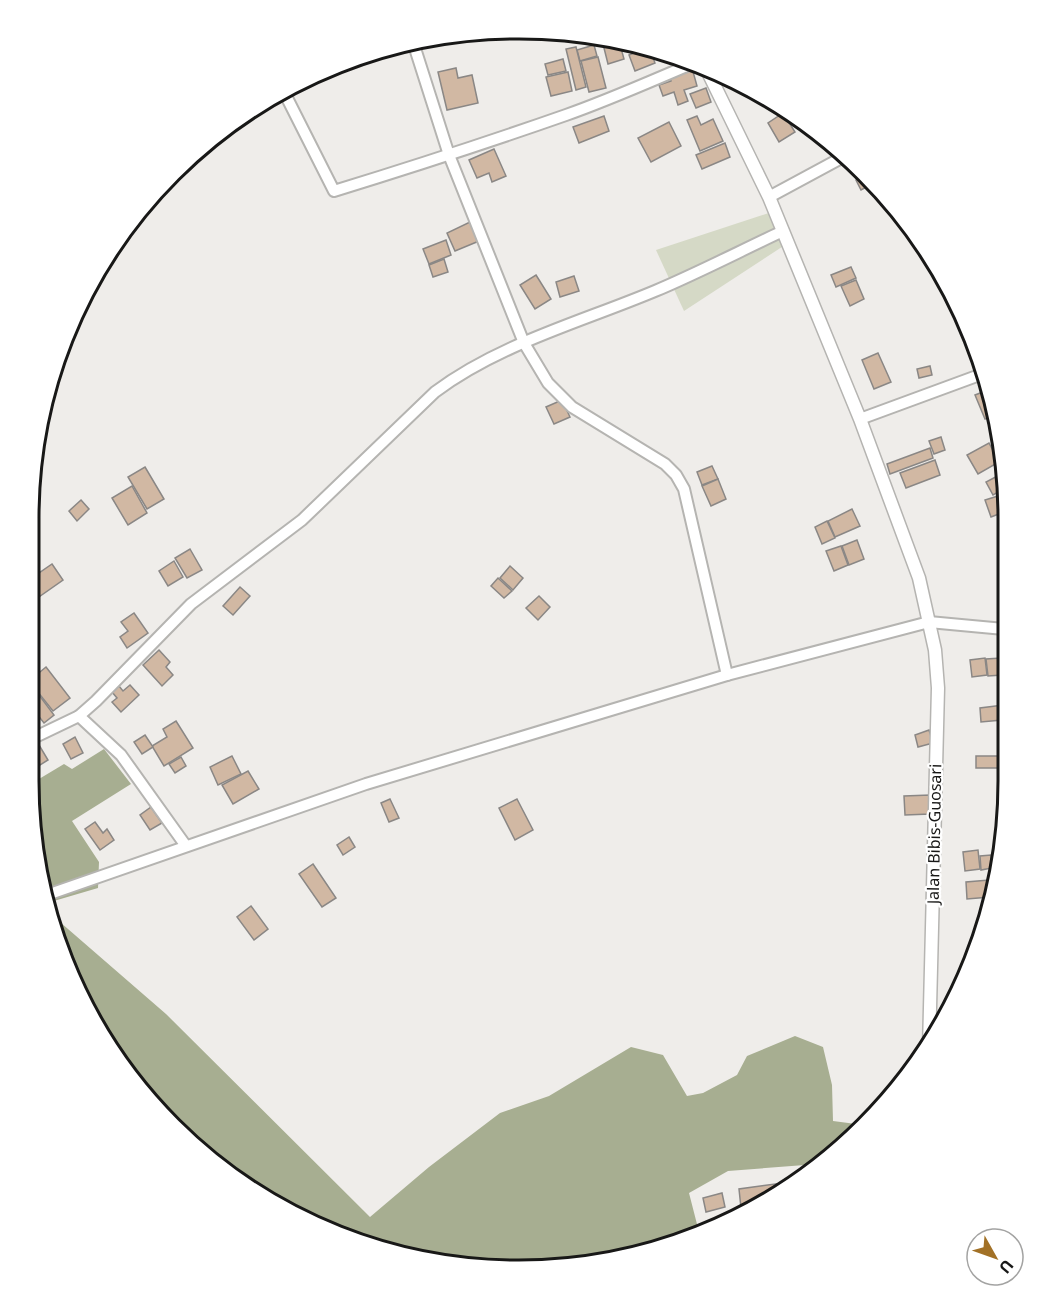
<svg xmlns="http://www.w3.org/2000/svg" width="1037" height="1299" viewBox="0 0 1037 1299" font-family="'Noto Sans',sans-serif">
	<style>
		.green { fill: #d5d9c6 }
		.forest { fill: #a7ae91 }
		.building { fill: #d1b8a3; stroke: #8a8785; stroke-width: 1.5 }
		.lines { fill: none; stroke-linecap: round; stroke-linejoin: round }
		.minor-casing { stroke: #b5b4b1; stroke-width: 14 }
		.tertiary-casing { stroke: #b5b4b1; stroke-width: 15 }
		.minor { stroke: #fff; stroke-width: 10 }
		.tertiary { stroke: #fff; stroke-width: 12 }
		.labels { text-anchor: middle; dominant-baseline: central; stroke-width: 4.5; stroke-linejoin: round; paint-order: stroke }
		.street-label { font-size: 16px; fill: #181817; stroke: #fff }
		.rim { fill: none; stroke: #181817; stroke-width: 3 }
	</style>
	<rect width="100%" height="100%" fill="#efedea"/>
	<!-- green -->
	<path class="green" d="M775,211L788,243L684,311L656,250Z"/>
	<!-- forest -->
	<path class="forest" d="M104,749L131,784L72,821L99,862L98,888L47,903L53,916L166,1014L370,1217L429,1167L500,1113L549,1096L631,1047L663,1055L687,1096L703,1093L737,1075L747,1056L795,1036L823,1047L832,1085L833,1121L856,1124L857,1132L842,1149L818,1164L728,1171L689,1193L699,1232L645,1254L518,1270L391,1254L273,1205L172,1127L94,1025L45,907L29,785L64,764L72,769Z"/>
	<!-- building -->
	<g class="building">
		<path d="M454,33L456,38L440,45L436,37Z"/>
		<path d="M615,40L619,41L624,59L608,64L603,44Z"/>
		<path d="M594,45L597,56L580,61L577,50Z"/>
		<path d="M576,47L586,87L576,90L566,49Z"/>
		<path d="M649,47L655,63L635,71L629,55Z"/>
		<path d="M598,57L606,88L589,92L581,61Z"/>
		<path d="M563,59L566,71L548,75L545,64Z"/>
		<path d="M456,68L458,78L472,75L478,103L447,110L438,72Z"/>
		<path d="M692,68L697,86L684,90L688,101L678,105L674,92L663,96L659,85L671,81L670,76Z"/>
		<path d="M568,72L572,91L551,96L546,77Z"/>
		<path d="M706,88L711,102L696,108L690,94Z"/>
		<path d="M783,113L795,132L779,142L768,123Z"/>
		<path d="M604,116L609,131L579,143L573,127Z"/>
		<path d="M697,116L701,125L713,119L723,141L700,151L687,120Z"/>
		<path d="M669,122L681,146L651,162L638,138Z"/>
		<path d="M725,143L730,157L702,169L696,155Z"/>
		<path d="M494,149L506,176L492,182L489,173L477,178L469,160Z"/>
		<path d="M865,175L874,183L861,190L856,180Z"/>
		<path d="M470,222L479,241L455,251L447,233Z"/>
		<path d="M446,240L451,255L429,264L423,249Z"/>
		<path d="M444,259L448,272L433,277L429,265Z"/>
		<path d="M851,267L856,278L836,287L831,275Z"/>
		<path d="M536,275L551,299L535,309L520,285Z"/>
		<path d="M574,276L579,291L560,297L556,282Z"/>
		<path d="M856,280L864,299L850,306L841,286Z"/>
		<path d="M878,353L891,382L874,389L862,360Z"/>
		<path d="M930,366L932,375L919,378L917,369Z"/>
		<path d="M988,390L993,416L985,419L975,395Z"/>
		<path d="M562,400L570,417L554,424L546,407Z"/>
		<path d="M941,437L945,450L934,454L929,441Z"/>
		<path d="M989,443L999,462L978,474L967,455Z"/>
		<path d="M930,448L933,458L890,474L887,464Z"/>
		<path d="M935,460L940,475L906,488L900,473Z"/>
		<path d="M712,466L718,479L702,485L697,472Z"/>
		<path d="M145,467L164,499L147,509L128,477Z"/>
		<path d="M1005,472L1007,487L993,495L986,482Z"/>
		<path d="M718,479L726,499L711,506L702,486Z"/>
		<path d="M132,486L147,513L128,525L112,498Z"/>
		<path d="M998,496L1004,512L991,517L985,500Z"/>
		<path d="M81,500L89,509L77,521L69,511Z"/>
		<path d="M852,509L860,526L835,537L828,521Z"/>
		<path d="M827,521L835,538L822,544L815,527Z"/>
		<path d="M857,540L864,559L849,565L842,546Z"/>
		<path d="M841,546L848,565L834,571L826,551Z"/>
		<path d="M190,549L202,570L187,578L175,558Z"/>
		<path d="M174,561L183,577L168,586L159,571Z"/>
		<path d="M52,564L63,580L36,599L29,588V580Z"/>
		<path d="M510,566L523,578L513,590L500,578Z"/>
		<path d="M498,578L512,591L504,598L491,586Z"/>
		<path d="M240,587L250,596L233,615L223,606Z"/>
		<path d="M539,596L550,607L538,620L526,608Z"/>
		<path d="M134,613L148,633L127,648L120,637L128,631L121,622Z"/>
		<path d="M159,650L170,662L166,667L173,675L162,686L143,665Z"/>
		<path d="M985,658L987,675L972,677L970,660Z"/>
		<path d="M1001,658L1002,675L988,676L986,659Z"/>
		<path d="M46,667L70,698L53,711L29,681Z"/>
		<path d="M130,685L139,695L121,712L112,702L117,698L112,692L119,686L123,691Z"/>
		<path d="M39,695L54,715L44,723L29,704Z"/>
		<path d="M1003,705L1002,720L981,722L980,708Z"/>
		<path d="M176,721L193,748L164,766L152,746L167,737L163,729Z"/>
		<path d="M929,730L933,743L918,747L915,735Z"/>
		<path d="M145,735L153,747L142,754L134,742Z"/>
		<path d="M75,737L83,753L71,759L63,744Z"/>
		<path d="M36,740L48,760L32,770L29,765V744Z"/>
		<path d="M232,756L241,774L218,785L210,767Z"/>
		<rect x="976" y="756" width="25" height="12"/>
		<path d="M181,757L186,766L175,773L169,764Z"/>
		<path d="M248,771L259,789L233,804L222,785Z"/>
		<path d="M930,795V814L905,815L904,796Z"/>
		<path d="M390,799L399,818L389,822L381,803Z"/>
		<path d="M517,799L533,830L515,840L499,808Z"/>
		<path d="M151,807L162,823L150,830L140,815Z"/>
		<path d="M95,822L103,833L107,829L114,840L100,850L85,829Z"/>
		<path d="M349,837L355,847L343,855L337,845Z"/>
		<path d="M978,850L980,869L965,871L963,852Z"/>
		<path d="M991,855L992,868L981,870L980,856Z"/>
		<path d="M313,864L336,898L322,907L299,874Z"/>
		<path d="M989,880L990,897L967,899L966,882Z"/>
		<path d="M251,906L268,929L254,940L237,917Z"/>
		<path d="M795,1182L777,1195L776,1184Z"/>
		<path d="M775,1184L776,1196L763,1205L741,1208L739,1189Z"/>
		<path d="M722,1193L725,1207L706,1212L703,1198Z"/>
	</g>
	<g class="lines">
		<!-- minor casing -->
		<g class="minor-casing">
			<g id="minor">
				<path d="M413,42L449,155L524,343L548,383L572,407L665,464L676,475L684,489L727,675"/>
				<path d="M283,90L334,191C412,167 489,142 566,115C609,100 651,81 694,63"/>
				<path d="M769,197L845,156"/>
				<path d="M860,419L985,373"/>
				<path d="M79,716L121,755L186,846"/>
				<path d="M29,740L79,716L96,701L191,604L302,520L435,392C499,344 581,322 655,291C698,273 740,251 783,231"/>
				<path d="M44,896L366,784L727,675L929,622L1004,629"/>
			</g>
		</g>
		<!-- tertiary casing -->
		<g class="tertiary-casing">
			<path id="tertiary" d="M706,68L769,197L860,419L919,578L935,650L938,688L929,1048"/>
		</g>
		<!-- minor -->
		<use href="#minor" class="minor"/>
		<!-- tertiary -->
		<use href="#tertiary" class="tertiary"/>
	</g>
	<g class="labels">
		<!-- street labels -->
		<g class="street-label">
			<text transform="translate(934 834) rotate(-89)">Jalan Bibis-Guosari</text>
		</g>
	</g>
	<!-- crop -->
	<path d="M0 0H1037V1299H0ZM518 39H519A479 479 0 0 1 998 518V781A479 479 0 0 1 519 1260H518A479 479 0 0 1 39 781V518A479 479 0 0 1 518 39Z" fill="#fff" fill-rule="evenodd"/>
	<path class="rim" d="M518 39H519A479 479 0 0 1 998 518V781A479 479 0 0 1 519 1260H518A479 479 0 0 1 39 781V518A479 479 0 0 1 518 39Z"/>
	<!-- north arrow -->
	<g transform="translate(995 1257) rotate(130)"><circle r="28" fill="#ffffff" stroke="#a3a3a2" stroke-width="1.5"/>
	<path d="M0-4.5L10 22L0 15L-10 22Z" fill="#a27126"/>
	<text y="-9" font-size="16" font-weight="bold" text-anchor="middle" fill="#181817">U</text>
	</g>
</svg>
